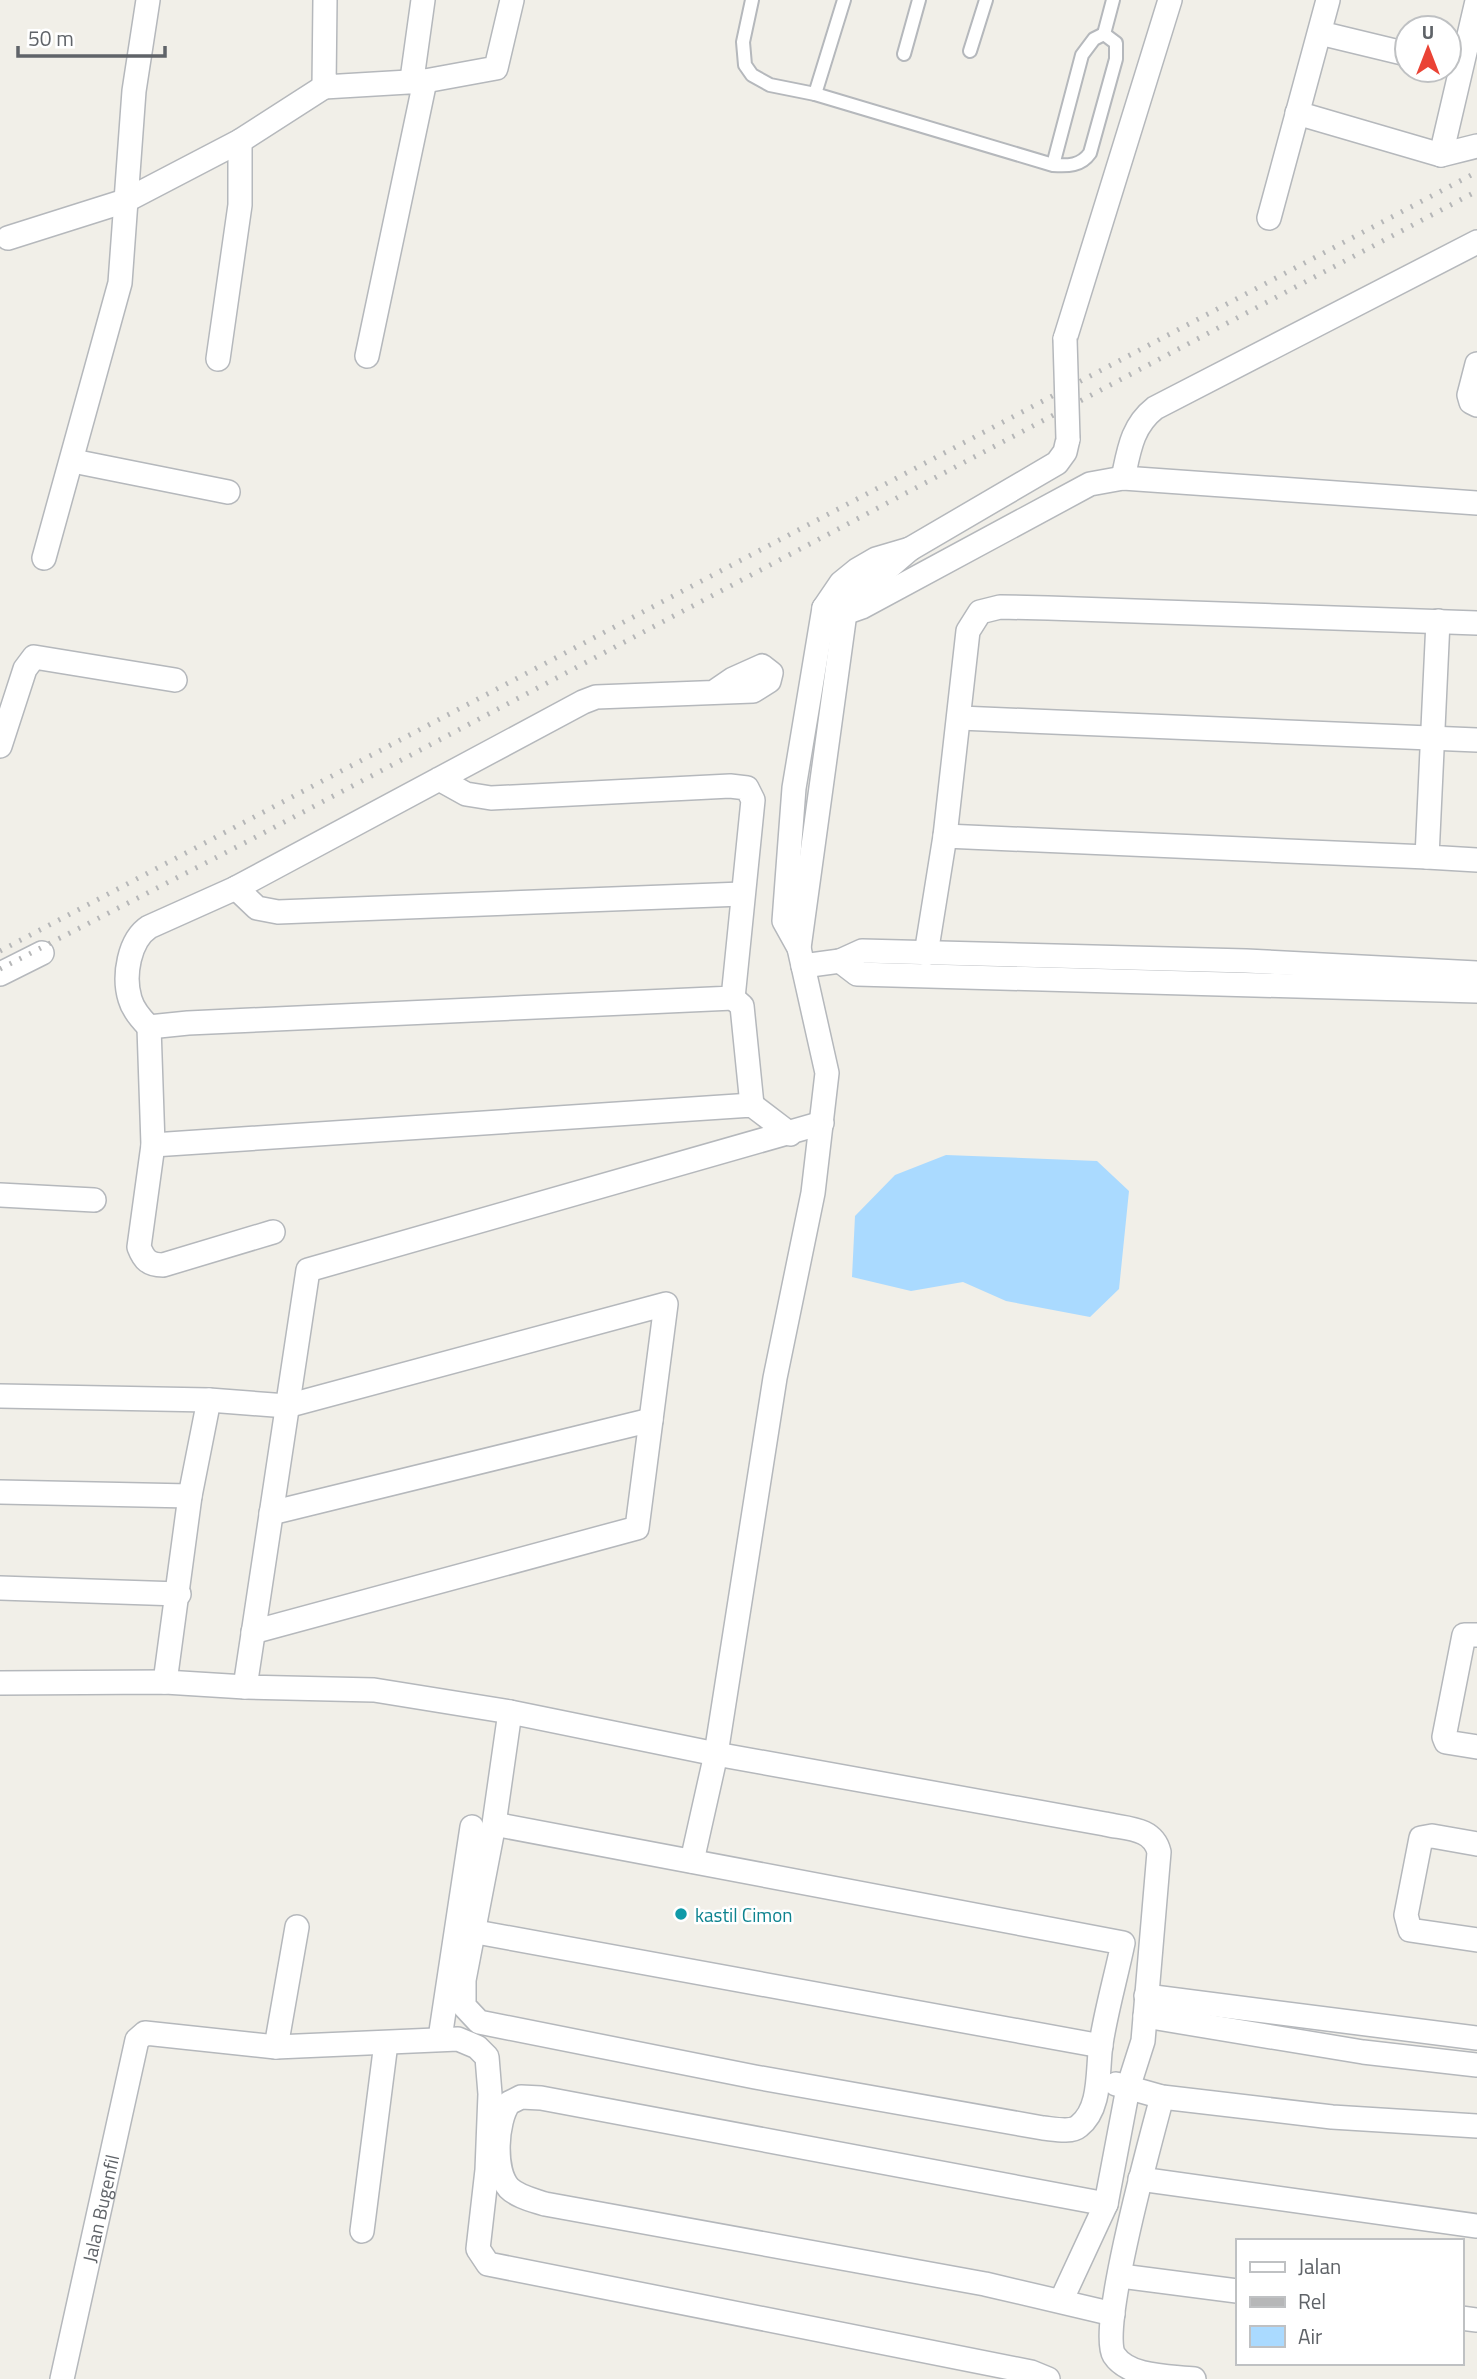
<svg xmlns="http://www.w3.org/2000/svg" width="1477" height="2379" viewBox="0 0 1477 2379" font-family="'Titillium Web',sans-serif">
	<style>
		.water { fill: #aadaff }
		.lines { fill: none; stroke-linecap: round; stroke-linejoin: round }
		.service-casing { stroke: #b5b8bc; stroke-width: 16 }
		.minor-casing { stroke: #b5b8bc; stroke-width: 26 }
		.service { stroke: #fff; stroke-width: 12 }
		.minor { stroke: #fff; stroke-width: 23 }
		.rail { stroke: #b6b7b8; stroke-width: 5; stroke-dasharray: 2 9; stroke-linecap: butt }
		.minor-bridge-casing { stroke: #b5b8bc; stroke-width: 26; stroke-linecap: butt }
		.minor-bridge { stroke: #fff; stroke-width: 23 }
		.culture-dot { fill: #0f9aa8; stroke: #fff; stroke-width: 2.5 }
		.labels { text-anchor: middle; dominant-baseline: central; stroke-width: 5; stroke-linejoin: round; paint-order: stroke }
		.culture-label { font-size: 19px; fill: #0d838f; stroke: #fff; text-anchor: start }
		.street-label { font-size: 19px; fill: #5f6368; stroke: #fff }
	</style>
	<rect width="100%" height="100%" fill="#f1efe8"/>
	<!-- water -->
	<path class="water" d="M946,1155L1097,1161L1129,1191L1119,1289L1090,1317L1006,1301L963,1282L911,1291L852,1277L855,1216L895,1175Z"/>
	<g class="lines">
		<!-- service casing -->
		<g class="service-casing">
			<g id="service">
				<path d="M752,0L743,42L745,65L752,75L770,85L815,94L1053,165C1068,166 1081,166 1090,153L1116,59V43L1104,34L1094,39L1082,55L1053,165"/>
				<path d="M1104,34L1113,0"/>
				<path d="M970,51L986,0"/>
				<path d="M904,54L919,0"/>
				<path d="M815,94L844,0"/>
			</g>
		</g>
		<!-- minor casing -->
		<g class="minor-casing">
			<g id="minor">
				<path d="M325,0L324,87L425,81L367,356"/>
				<path d="M1320,33L1407,54"/>
				<path d="M412,79L423,0"/>
				<path d="M425,81L496,68L512,0"/>
				<path d="M1297,113L1441,155L1477,146"/>
				<path d="M1441,155L1477,1"/>
				<path d="M1269,218L1328,0"/>
				<path d="M8,238L125,201L240,141L324,87"/>
				<path d="M1065,339L1170,0"/>
				<path d="M218,359L240,205V141"/>
				<path d="M1477,364L1469,395L1471,402L1477,405"/>
				<path d="M73,461L228,492"/>
				<path d="M1123,478C1129,450 1132,426 1155,408L1477,242"/>
				<path d="M44,558L120,283L134,91L148,0"/>
				<path d="M824,608L845,613L862,607L1090,484L1123,478L1477,503"/>
				<path d="M1438,621L1427,857L1477,860"/>
				<path d="M960,718L1477,740"/>
				<path d="M0,746L25,669L34,657L175,680"/>
				<path d="M439,779L466,794L491,798L730,786L747,788L753,800L733,998L188,1023L149,1027C141,1019 133,1010 130,999C123,976 129,940 149,927L236,888L583,702L596,697L753,691L769,681L771,673L762,666L733,679L714,692"/>
				<path d="M945,836L1427,857"/>
				<path d="M236,888L257,908L278,912L742,894"/>
				<path d="M799,948L845,613L853,598L910,549L1057,463L1065,452L1068,439"/>
				<path d="M926,954L945,836L968,631L980,612L1000,607L1048,608L1477,623"/>
				<path d="M840,961L857,974L1477,991"/>
				<path d="M803,966L840,961L862,951L1246,961L1477,973"/>
				<path d="M0,974L42,953"/>
				<path d="M733,998L742,1006L752,1105"/>
				<path d="M149,1027L153,1145L139,1247C144,1260 149,1265 163,1265L273,1232"/>
				<path d="M153,1145L752,1105L790,1134"/>
				<path d="M0,1195L94,1200"/>
				<path d="M0,1396L209,1400L287,1406L666,1304L637,1528L253,1632"/>
				<path d="M0,1492L190,1496"/>
				<path d="M271,1513L651,1420"/>
				<path d="M0,1588L179,1594"/>
				<path d="M1477,1635H1464L1444,1737L1446,1742L1477,1747"/>
				<path d="M165,1682L190,1496L209,1400"/>
				<path d="M0,1683L165,1682L245,1687"/>
				<path d="M510,1712L374,1690L245,1687L308,1270L822,1123"/>
				<path d="M494,1824L1123,1943C1116,1977 1106,2011 1101,2044C1097,2069 1102,2108 1079,2126C1071,2133 1054,2129 1043,2128L755,2077L479,2022L464,2006V1980L494,1824L510,1712L716,1754L1105,1824C1126,1829 1153,1827 1159,1852L1143,2041L1128,2088L1106,2204L1061,2301"/>
				<path d="M1477,1844L1432,1836L1421,1838L1406,1915L1410,1930L1477,1940"/>
				<path d="M692,1861L716,1754L775,1378L813,1193L827,1073L799,948L784,921L794,788L824,608L841,583L857,570L876,559L910,549"/>
				<path d="M471,1931L1101,2046"/>
				<path d="M1146,1996L1477,2038"/>
				<path d="M1145,2016L1363,2052L1477,2065"/>
				<path d="M440,2038L472,1827"/>
				<path d="M276,2047L297,1927"/>
				<path d="M1116,2084L1162,2097L1332,2117L1477,2126"/>
				<path d="M1162,2097C1152,2135 1098,2329 1114,2355C1129,2378 1170,2376 1194,2379"/>
				<path d="M1140,2179L1477,2226"/>
				<path d="M1106,2204L541,2098L521,2097L509,2103C496,2121 493,2170 509,2188C518,2197 533,2200 545,2204L985,2284L1113,2314"/>
				<path d="M362,2231L386,2043"/>
				<path d="M1121,2276L1237,2291"/>
				<path d="M1461,2318L1477,2320"/>
				<path id="s1" d="M62,2379L137,2040L145,2033L276,2047L458,2039L477,2047L487,2057L490,2094L487,2170L478,2249L488,2264L1031,2372L1048,2379"/>
			</g>
		</g>
		<!-- service -->
		<use href="#service" class="service"/>
		<!-- minor -->
		<use href="#minor" class="minor"/>
		<!-- rail -->
		<g class="rail">
			<path d="M0,951L1477,172"/>
			<path d="M0,969L254,838L1477,191"/>
		</g>
		<!-- minor-bridge casing -->
		<g class="minor-bridge-casing">
			<path id="minor-bridge" d="M1065,339L1068,439"/>
		</g>
		<!-- minor-bridge -->
		<use href="#minor-bridge" class="minor-bridge"/>
	</g>
	<!-- markers -->
	<circle class="culture-dot" cx="681" cy="1914" r="7"/>
	<g class="labels">
		<!-- culture labels -->
		<g class="culture-label">
			<text x="695" y="1914">kastil Cimon</text>
		</g>
		<!-- street labels -->
		<g class="street-label">
			<text stroke="none"><textPath href="#s1" startOffset="175">Jalan Bugenfil</textPath></text>
		</g>
	</g>
	<!-- legend -->
	<rect x="1236" y="2239" width="228" height="126" fill="#ffffff" stroke="#bfc1c3" stroke-width="2"/>
	<rect x="1250" y="2262" width="35" height="10" fill="#ffffff" stroke="#bfc1c3" stroke-width="2"/>
	<text x="1298" y="2274" font-size="21" fill="#5f6368">Jalan</text>
	<rect x="1250" y="2297" width="35" height="10" fill="#b6b7b8" stroke="#bfc1c3" stroke-width="2"/>
	<text x="1298" y="2309" font-size="21" fill="#5f6368">Rel</text>
	<rect x="1250" y="2326" width="35" height="21" fill="#aadaff" stroke="#bfc1c3" stroke-width="2"/>
	<text x="1298" y="2344" font-size="21" fill="#5f6368">Air</text>
	<!-- north arrow -->
	<g transform="translate(1428 49)"><circle r="33" fill="#ffffff" stroke="#bfc1c3" stroke-width="2"/>
	<path d="M0-5L12 26L0 18L-12 26Z" fill="#ea4335"/>
	<text y="-10" font-size="19" font-weight="bold" text-anchor="middle" fill="#5f6368">U</text>
	</g>
	<!-- scale -->
	<path d="M18 46v10h147v-10" fill="none" stroke="#5f6368" stroke-width="3.5"/>
	<text x="28" y="46" font-size="21" fill="#5f6368" stroke="#ffffff" stroke-width="5" paint-order="stroke">50 m</text>
</svg>
